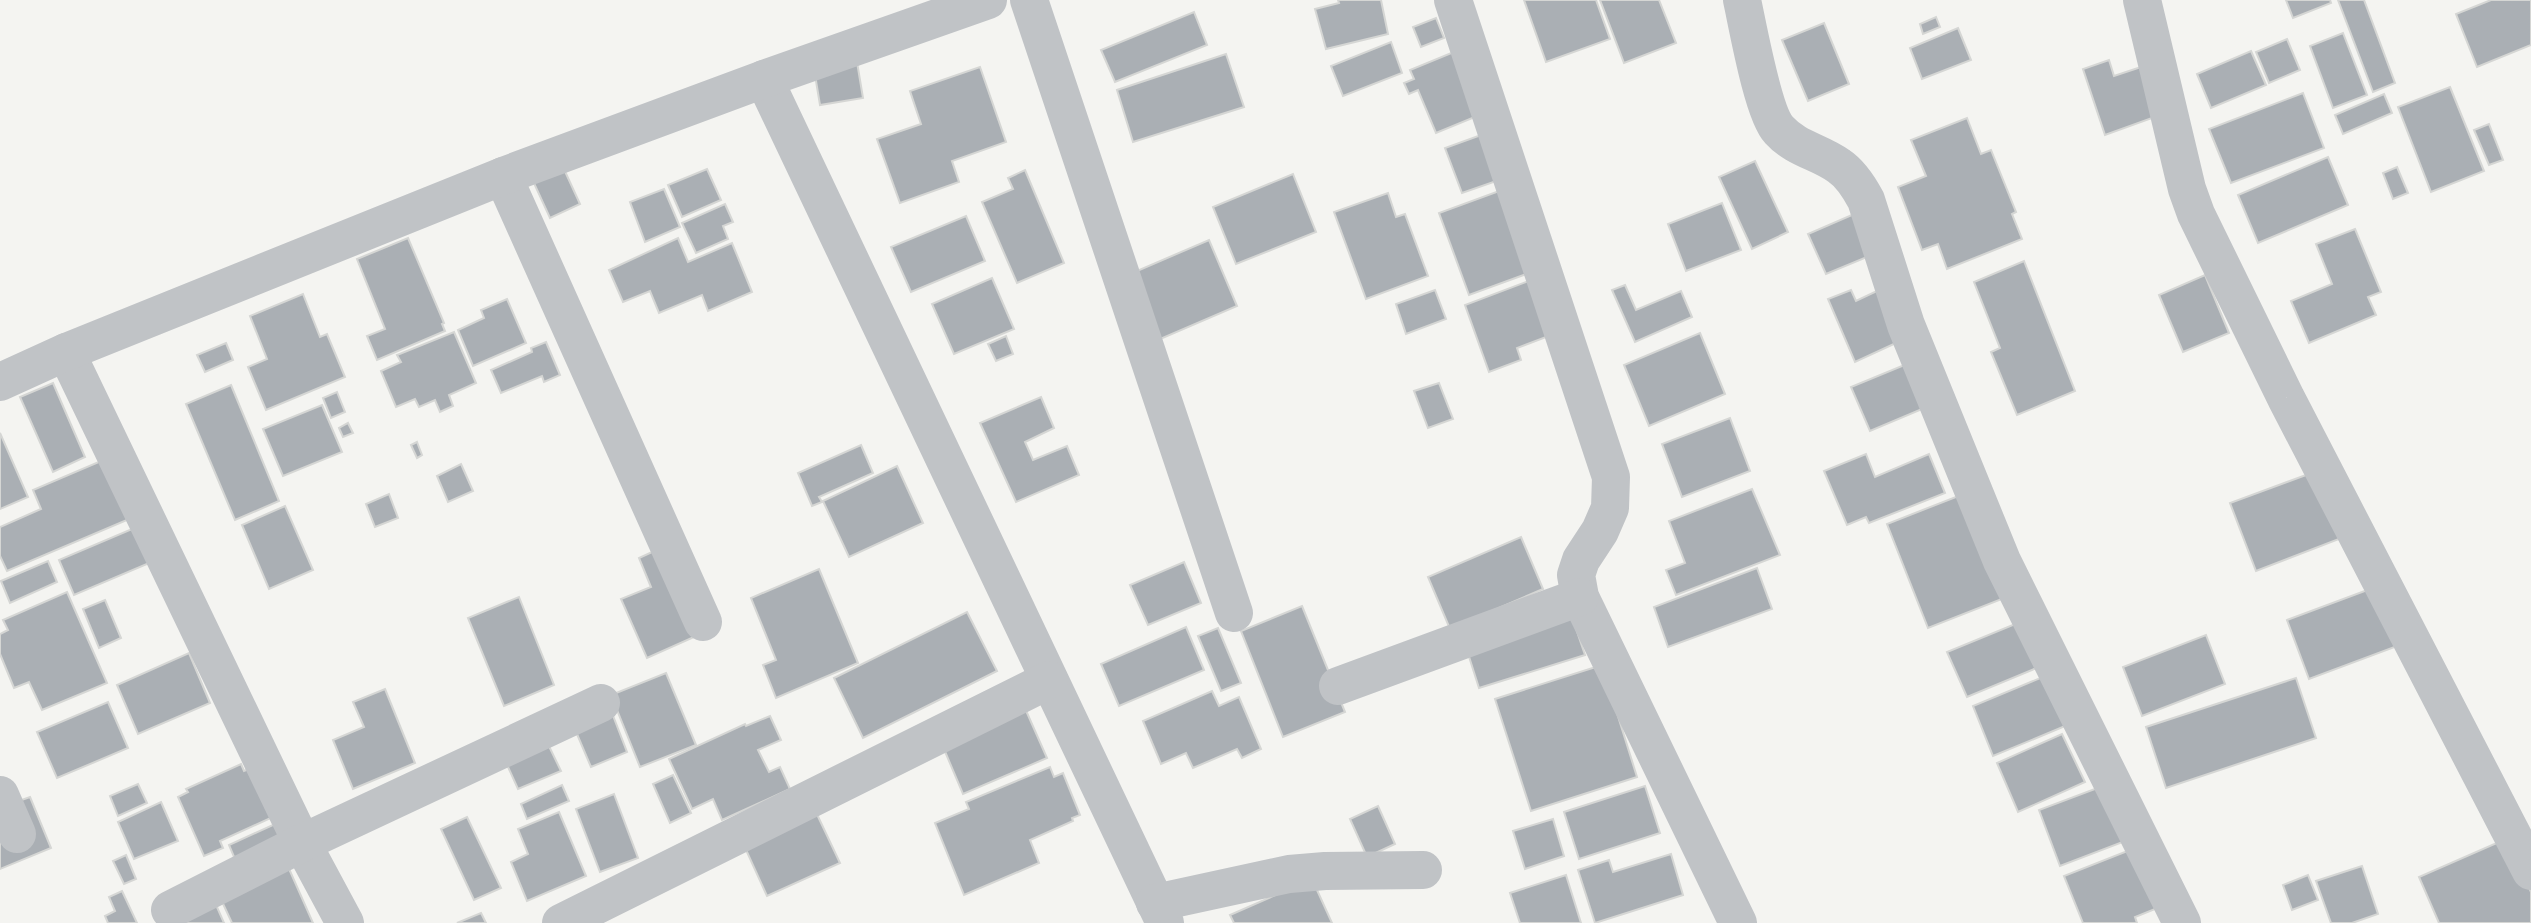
<svg xmlns="http://www.w3.org/2000/svg" width="2531" height="923" viewBox="0 0 2531 923" font-family="Rubik,sans-serif">
	<style>
		.building { fill: #aaafb4; stroke: #d5d6d4; stroke-width: 2 }
		.lines { fill: none; stroke-linecap: round; stroke-linejoin: round }
		.street { stroke: #c0c3c6; stroke-width: 38 }
	</style>
	<rect width="100%" height="100%" fill="#f4f4f1"/>
	<!-- building -->
	<g class="building">
		<path d="M1338,0H1381L1388,34L1326,49L1315,9L1339,3Z"/>
		<path d="M1524,0H1596L1610,39L1546,62Z"/>
		<path d="M1600,0H1659L1676,43L1624,63Z"/>
		<path d="M2286,0H2330L2331,3L2293,18Z"/>
		<path d="M2338,0H2364L2395,83L2373,92Z"/>
		<path d="M2491,0H2531V45L2477,67L2456,14Z"/>
		<path d="M1194,12L1207,45L1115,82L1101,50Z"/>
		<path d="M1936,17L1940,27L1923,34L1920,24Z"/>
		<path d="M1436,18L1444,38L1421,47L1413,27Z"/>
		<path d="M1824,23L1849,84L1808,101L1782,40Z"/>
		<path d="M1958,28L1971,60L1922,79L1910,48Z"/>
		<path d="M2343,33L2367,95L2333,108L2310,46Z"/>
		<path d="M2287,39L2300,70L2269,83L2256,52Z"/>
		<path d="M1391,42L1402,73L1343,96L1331,66Z"/>
		<path d="M1461,49L1487,112L1436,133L1418,90L1409,94L1404,83L1414,79L1410,70Z"/>
		<path d="M2251,51L2266,85L2211,108L2197,74Z"/>
		<path d="M1226,54L1244,107L1133,142L1117,90Z"/>
		<path d="M2109,60L2114,76L2150,64L2166,113L2105,135L2083,69Z"/>
		<path d="M857,62L863,98L820,105L814,69Z"/>
		<path d="M980,67L1006,142L952,161L959,182L900,203L877,139L921,124L910,91Z"/>
		<path d="M2450,87L2484,171L2431,192L2398,107Z"/>
		<path d="M2303,93L2324,148L2231,183L2209,129Z"/>
		<path d="M2384,94L2392,113L2343,134L2335,115Z"/>
		<path d="M1967,118L1981,154L1991,150L2016,212L2012,214L2022,239L1947,269L1938,244L1922,250L1898,187L1926,176L1911,140Z"/>
		<path d="M2489,124L2503,160L2489,165L2474,130Z"/>
		<path d="M1492,131L1508,177L1462,193L1445,148Z"/>
		<path d="M2328,157L2348,205L2258,243L2238,195Z"/>
		<path d="M1755,161L1788,232L1752,249L1719,177Z"/>
		<path d="M563,167L580,204L550,218L533,181Z"/>
		<path d="M2397,167L2408,193L2393,199L2383,173Z"/>
		<path d="M707,169L721,200L682,217L668,185Z"/>
		<path d="M1025,170L1064,263L1017,283L982,202L1013,189L1008,178Z"/>
		<path d="M1293,174L1316,232L1236,264L1213,207Z"/>
		<path d="M1510,187L1540,269L1469,295L1439,213Z"/>
		<path d="M664,189L680,227L645,242L630,202Z"/>
		<path d="M1388,193L1396,217L1405,214L1428,276L1366,299L1334,212Z"/>
		<path d="M1722,203L1741,250L1686,271L1668,224Z"/>
		<path d="M725,204L733,222L723,226L728,239L696,253L682,223Z"/>
		<path d="M1861,211L1879,252L1826,274L1808,234Z"/>
		<path d="M966,216L985,261L911,292L891,247Z"/>
		<path d="M2355,229L2381,292L2368,297L2376,315L2309,343L2291,301L2332,284L2316,244Z"/>
		<path d="M408,238L444,323L442,324L445,331L377,360L367,336L385,329L357,259Z"/>
		<path d="M678,238L688,262L732,243L752,292L708,311L702,295L659,313L650,291L623,302L609,270Z"/>
		<path d="M1209,240L1237,306L1158,340L1130,274Z"/>
		<path d="M2024,261L2075,391L2017,415L1991,352L2000,348L1974,282Z"/>
		<path d="M2205,275L2229,333L2183,352L2159,295Z"/>
		<path d="M1542,276L1562,331L1517,348L1521,360L1489,372L1465,305Z"/>
		<path d="M992,278L1014,329L954,354L932,304Z"/>
		<path d="M1625,285L1636,310L1681,291L1692,317L1635,342L1612,290Z"/>
		<path d="M1881,289L1909,337L1855,362L1828,299L1851,290L1856,301Z"/>
		<path d="M1435,290L1446,319L1406,334L1396,304Z"/>
		<path d="M303,294L320,337L327,334L345,377L266,410L248,367L267,359L250,316Z"/>
		<path d="M507,299L526,343L473,366L458,330L484,318L481,310Z"/>
		<path d="M454,332L476,383L449,395L453,406L440,412L435,400L419,407L415,399L396,407L381,371L401,362L397,355Z"/>
		<path d="M1700,333L1725,394L1649,426L1624,365Z"/>
		<path d="M1006,336L1013,354L996,361L988,344Z"/>
		<path d="M546,342L560,375L544,382L542,376L501,393L491,370L532,352L531,348Z"/>
		<path d="M226,343L233,360L205,372L197,355Z"/>
		<path d="M1914,361L1934,404L1870,431L1851,387Z"/>
		<path d="M53,383L85,457L53,472L20,397Z"/>
		<path d="M1439,383L1453,419L1428,428L1414,391Z"/>
		<path d="M231,385L279,501L235,520L186,404Z"/>
		<path d="M337,392L345,412L331,418L323,398Z"/>
		<path d="M1041,397L1054,428L1025,442L1033,460L1067,446L1079,475L1016,502L980,423Z"/>
		<path d="M322,405L342,452L283,476L263,429Z"/>
		<path d="M1730,418L1750,471L1682,497L1662,444Z"/>
		<path d="M348,423L353,433L343,437L339,428Z"/>
		<path d="M0,433L28,497L0,509Z"/>
		<path d="M417,442L422,455L417,458L411,445Z"/>
		<path d="M861,445L873,473L819,497L822,502L812,506L798,473Z"/>
		<path d="M1866,454L1875,477L1929,454L1945,493L1869,523L1866,517L1847,525L1824,471Z"/>
		<path d="M108,458L134,517L7,571L0,556V527L41,509L33,490Z"/>
		<path d="M461,464L473,491L448,502L437,476Z"/>
		<path d="M897,466L923,523L849,557L823,501Z"/>
		<path d="M2314,472L2339,539L2256,571L2230,503Z"/>
		<path d="M1752,489L1780,555L1676,595L1666,570L1685,563L1669,521Z"/>
		<path d="M1966,493L2007,597L1928,628L1887,524Z"/>
		<path d="M389,494L398,518L375,527L366,504Z"/>
		<path d="M285,506L313,570L269,589L242,525Z"/>
		<path d="M139,526L154,561L74,595L59,560Z"/>
		<path d="M1521,537L1543,589L1450,629L1428,577Z"/>
		<path d="M665,546L703,633L647,658L621,599L651,587L639,558Z"/>
		<path d="M48,561L57,582L10,603L1,581Z"/>
		<path d="M1184,562L1201,603L1148,625L1130,585Z"/>
		<path d="M1757,568L1772,609L1668,647L1654,607Z"/>
		<path d="M819,569L858,663L776,698L763,665L776,660L751,598Z"/>
		<path d="M2378,586L2400,645L2309,679L2287,620Z"/>
		<path d="M67,592L107,683L42,710L29,682L14,688L0,654V634L8,630L3,620Z"/>
		<path d="M519,597L554,685L504,706L468,618Z"/>
		<path d="M105,600L121,638L99,648L83,609Z"/>
		<path d="M1302,606L1345,712L1283,737L1241,631Z"/>
		<path d="M1569,608L1585,655L1479,688L1464,641Z"/>
		<path d="M967,612L997,671L863,738L834,678Z"/>
		<path d="M2020,622L2039,667L1967,697L1947,652Z"/>
		<path d="M1186,627L1204,670L1119,706L1101,664Z"/>
		<path d="M1218,628L1241,683L1221,691L1198,636Z"/>
		<path d="M2206,635L2225,684L2142,716L2123,667Z"/>
		<path d="M189,653L210,703L138,734L117,685Z"/>
		<path d="M1602,665L1637,777L1531,811L1495,699Z"/>
		<path d="M666,673L696,745L640,767L611,695Z"/>
		<path d="M2050,674L2070,724L1993,756L1973,706Z"/>
		<path d="M2296,678L2316,738L2166,788L2146,727Z"/>
		<path d="M385,689L415,763L353,789L333,740L364,727L353,702Z"/>
		<path d="M1212,691L1219,706L1239,697L1261,749L1242,758L1237,749L1193,768L1186,753L1161,764L1143,721Z"/>
		<path d="M108,702L128,748L57,778L37,732Z"/>
		<path d="M1024,706L1047,758L963,794L941,742Z"/>
		<path d="M612,713L627,752L591,767L574,727Z"/>
		<path d="M770,716L781,740L758,750L769,772L780,767L790,789L722,820L713,799L692,809L669,759L745,724L746,726Z"/>
		<path d="M2062,734L2085,782L2018,812L1997,763Z"/>
		<path d="M546,740L561,771L518,789L504,758Z"/>
		<path d="M241,764L244,771L261,764L273,817L220,841L223,848L204,856L178,797L188,792L186,789Z"/>
		<path d="M1050,767L1054,777L1063,773L1080,815L1072,818L1073,821L1030,840L1039,863L964,895L935,823L969,809L966,802Z"/>
		<path d="M673,775L691,813L670,823L653,784Z"/>
		<path d="M138,784L147,803L118,816L110,796Z"/>
		<path d="M2108,784L2128,840L2060,866L2039,810Z"/>
		<path d="M562,785L569,801L527,819L521,804Z"/>
		<path d="M1645,786L1660,833L1579,859L1564,812Z"/>
		<path d="M614,794L638,858L600,872L576,809Z"/>
		<path d="M30,797L51,848L0,869V817L13,803Z"/>
		<path d="M161,802L178,841L134,859L118,822Z"/>
		<path d="M1378,806L1395,844L1367,857L1350,819Z"/>
		<path d="M814,808L840,863L767,896L742,841Z"/>
		<path d="M559,812L586,876L527,901L511,862L528,854L518,829Z"/>
		<path d="M467,817L501,888L474,900L441,829Z"/>
		<path d="M1553,819L1564,856L1525,869L1513,831Z"/>
		<path d="M275,824L283,842L237,864L229,845Z"/>
		<path d="M2508,838L2531,892V923H2439L2419,877Z"/>
		<path d="M2140,846L2165,905L2135,917L2137,923H2083L2064,876Z"/>
		<path d="M1671,854L1683,895L1595,923L1578,870L1609,860L1613,872Z"/>
		<path d="M126,855L136,879L124,884L113,861Z"/>
		<path d="M286,862L313,923H232L218,893Z"/>
		<path d="M2362,866L2378,914L2352,923H2331L2316,881Z"/>
		<path d="M1566,875L1581,923H1520L1510,893Z"/>
		<path d="M2308,875L2318,900L2292,910L2283,885Z"/>
		<path d="M1312,879L1332,923H1234L1230,915Z"/>
		<path d="M122,891L137,923H108L105,916L115,911L109,897Z"/>
		<path d="M213,898L224,923H170Z"/>
		<path d="M481,913L486,923H457Z"/>
	</g>
	<g class="lines">
		<!-- street -->
		<g class="street">
			<path d="M1029,0L1234,613"/>
			<path d="M1453,0L1611,477L1610,508L1600,531L1581,560L1576,575L1580,597L1738,923"/>
			<path d="M1742,0C1748,27 1763,113 1779,130C1796,149 1820,152 1839,166C1851,174 1859,187 1866,200L1906,325L2002,561L2182,923"/>
			<path d="M2142,0L2187,189L2196,214L2286,398L2531,871"/>
			<path d="M764,79L1165,923"/>
			<path d="M503,176L703,622"/>
			<path d="M66,352L302,843L345,923"/>
			<path d="M0,382L66,352L503,176L764,79L988,0"/>
			<path d="M1338,686L1580,597"/>
			<path d="M0,795L17,834"/>
			<path d="M1155,903L1289,874L1325,871L1423,870"/>
			<path d="M170,910L302,843L601,703"/>
			<path d="M561,923L1049,680"/>
		</g>
	</g>
</svg>
